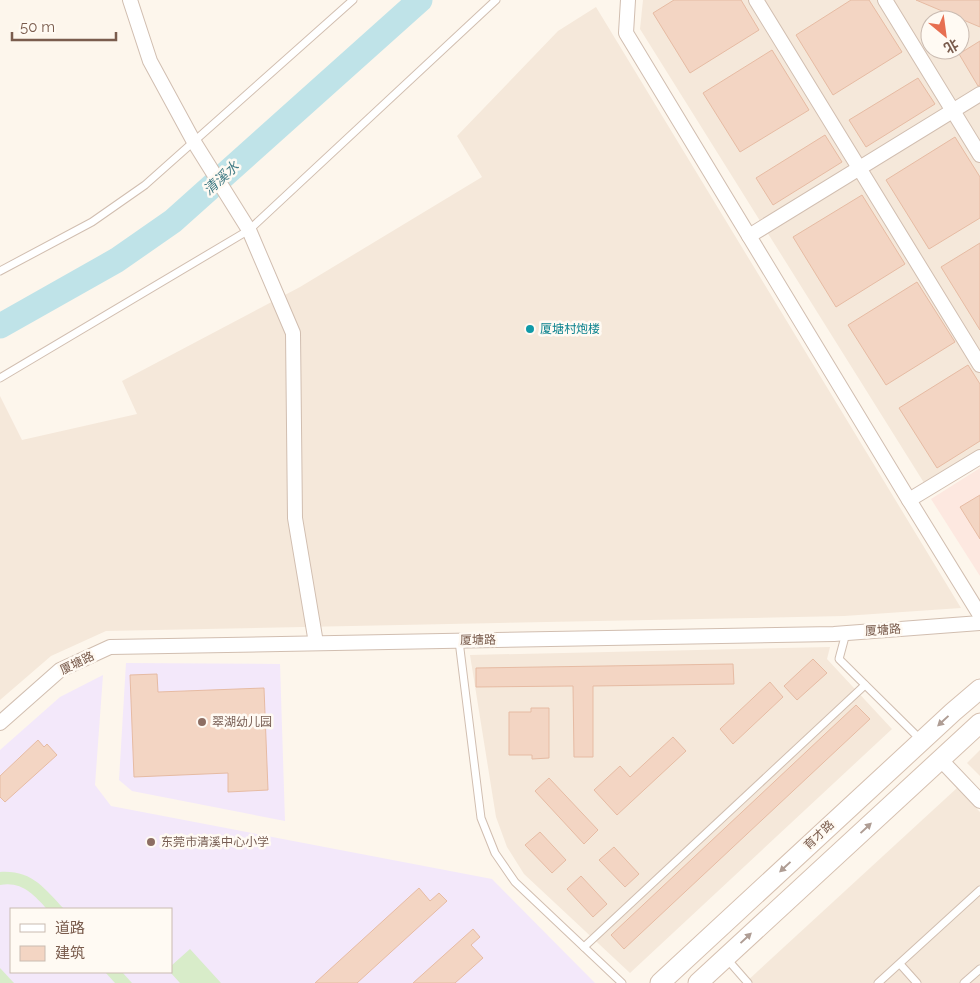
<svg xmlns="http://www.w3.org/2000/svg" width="980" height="983" viewBox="0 0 980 983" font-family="Raleway,'Noto Sans SC',sans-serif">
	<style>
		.residential { fill: #f5e8da; fill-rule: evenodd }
		.commercial { fill: #fde8e0 }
		.education { fill: #f3e8fa; fill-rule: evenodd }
		.pitch { fill: #d8ecc9 }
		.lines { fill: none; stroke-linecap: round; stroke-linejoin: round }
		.river { stroke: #bfe3e8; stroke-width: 25 }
		.building { fill: #f3d5c3; stroke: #e6bba3 }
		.service-casing { stroke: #d1beb0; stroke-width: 9 }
		.minor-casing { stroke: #d1beb0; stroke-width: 16 }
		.secondary-casing { stroke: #d6c0b0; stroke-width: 21 }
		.service { stroke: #fff; stroke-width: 7 }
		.minor { stroke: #fff; stroke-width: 14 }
		.secondary { stroke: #fff; stroke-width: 19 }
		.oneway { fill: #af9d94 }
		.culture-dot { fill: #0f9aa8; stroke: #fffaf3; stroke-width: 2 }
		.education-dot { fill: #8d6e63; stroke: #fffaf3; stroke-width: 2 }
		.labels { text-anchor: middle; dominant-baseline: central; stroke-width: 5; stroke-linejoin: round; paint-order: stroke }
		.culture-label { font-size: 12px; fill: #0d838f; stroke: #fffaf3; text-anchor: start }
		.street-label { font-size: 12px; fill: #7a5c4d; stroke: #fffaf3 }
		.education-label { font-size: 12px; fill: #785e54; stroke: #fffaf3; text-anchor: start }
		.water-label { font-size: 14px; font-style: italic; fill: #437c86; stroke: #fffaf3 }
	</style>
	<rect width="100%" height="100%" fill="#fdf6ec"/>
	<!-- residential -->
	<g class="residential">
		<path d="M643,0H980V452L926,486L640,29ZM930,20H960V50H930Z"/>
		<path d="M596,7L961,608L844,616L106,631L51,656L0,700V396L22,440L137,414L122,381L300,287L482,177L457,136L558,31Z"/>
		<path d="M830,647L827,659L892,729L630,973L524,874L507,847L496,817L470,655Z"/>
		<path d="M980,750V776L967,763Z"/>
		<path d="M957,788L980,812V983H745Z"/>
	</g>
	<!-- commercial -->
	<path class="commercial" d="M980,468V576L931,499Z"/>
	<!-- education -->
	<g class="education">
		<path d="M126,663L280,664L285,821L132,791L119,780Z"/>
		<path d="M103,675L95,785L111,806L492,879L595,983H0V750L60,697ZM11,909H171V972H11Z"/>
	</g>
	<!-- pitch -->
	<g class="pitch">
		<path d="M0,872C32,870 44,888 64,909H47C34,895 22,881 0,885Z"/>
		<path d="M190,949L221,983H180L170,972H171V966Z"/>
		<path d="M0,968L14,983H0Z"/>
		<path d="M105,972H122L132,983H115Z"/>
	</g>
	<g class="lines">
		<!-- river -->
		<path class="river" d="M0,326L117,260L173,221L420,0"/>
	</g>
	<!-- building -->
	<g class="building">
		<path d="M674,0H741L759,30L690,73L653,13Z"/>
		<path d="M851,0H869L902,52L833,95L796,35Z"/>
		<path d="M916,0H980V27Z"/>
		<path d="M980,41V85L978,86L959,54Z"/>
		<path d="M772,50L809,110L740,152L703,93Z"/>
		<path d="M918,78L935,104L866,147L849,120Z"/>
		<path d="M825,135L842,162L773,205L756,178Z"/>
		<path d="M955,137L980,177V218L929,249L886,180Z"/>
		<path d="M862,195L905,264L836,307L793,237Z"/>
		<path d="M980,243V330L941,267Z"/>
		<path d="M917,282L955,342L886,385L848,325Z"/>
		<path d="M968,365L980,384V441L937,468L899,408Z"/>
		<path d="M980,495V539L960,507Z"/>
		<path d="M813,659L827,673L797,700L784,686Z"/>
		<path d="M733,664L734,684L593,686V757H574L573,686L476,687V668Z"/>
		<path d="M157,674L158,692L264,688L268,790L228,792V773L134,777L130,675Z"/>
		<path d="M770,682L783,697L733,744L720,729Z"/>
		<path d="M856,705L870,719L624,949L611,935Z"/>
		<path d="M531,708H549V758L532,759V755H509V712H531Z"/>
		<path d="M673,737L686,751L617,815L594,790L620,766L630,777Z"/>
		<path d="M38,740L44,747L47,744L57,755L5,802L0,797V776Z"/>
		<path d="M549,778L598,830L584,844L535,791Z"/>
		<path d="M540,832L566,860L552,873L525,845Z"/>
		<path d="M614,847L639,874L625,887L599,860Z"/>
		<path d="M581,876L607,904L593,917L567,889Z"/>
		<path d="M419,888L430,901L439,893L447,901L357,983H315Z"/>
		<path d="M473,929L480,937L471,945L483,958L455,983H413Z"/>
	</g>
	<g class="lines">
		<!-- service casing -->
		<g class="service-casing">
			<g id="service">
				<path d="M0,271L92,222L145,185L353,0"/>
				<path d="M0,378L249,230L496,0"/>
				<path d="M846,633L839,659L921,740"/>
				<path d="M459,641L481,818L495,853L515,882L622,983"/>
				<path d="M584,947L865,685"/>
				<path d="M727,959L748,983"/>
				<path d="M900,964L917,983"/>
				<path d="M878,983L980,890"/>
				<path d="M964,983L980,969"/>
			</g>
		</g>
		<!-- minor casing -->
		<g class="minor-casing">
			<g id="minor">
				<path d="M130,0L150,61L194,142L249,230L293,333L295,518L316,643"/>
				<path d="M628,0L626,33L909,500L980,615"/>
				<path d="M756,0L980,365"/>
				<path d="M885,0L980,155"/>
				<path d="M749,236L980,94"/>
				<path d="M909,500L980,457"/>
				<path d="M0,723L60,670L110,647L834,634L980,623"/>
				<path d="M940,759L980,801"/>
			</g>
		</g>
		<!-- secondary casing -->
		<g class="secondary-casing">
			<g id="secondary">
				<path d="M660,983L953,712L980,689"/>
				<path d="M698,983L980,723"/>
			</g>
		</g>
		<!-- service -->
		<use href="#service" class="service"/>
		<!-- minor -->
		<use href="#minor" class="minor"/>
		<!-- secondary -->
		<use href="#secondary" class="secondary"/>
	</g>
	<!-- one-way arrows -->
	<defs><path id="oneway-solid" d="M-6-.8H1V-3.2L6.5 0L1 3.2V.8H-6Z" transform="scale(1.25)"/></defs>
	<g class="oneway">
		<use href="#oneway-solid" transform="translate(943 721) rotate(137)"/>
		<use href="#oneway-solid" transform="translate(866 828) rotate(-43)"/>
		<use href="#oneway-solid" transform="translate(785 867) rotate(137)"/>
		<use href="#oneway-solid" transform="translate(746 938) rotate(-43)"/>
	</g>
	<!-- markers -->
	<circle class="culture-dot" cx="530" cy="329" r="5"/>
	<g class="education-dot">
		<circle cx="202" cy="722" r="5"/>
		<circle cx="151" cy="842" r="5"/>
	</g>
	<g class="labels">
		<!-- culture labels -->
		<g class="culture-label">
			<text x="540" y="329">厦塘村炮楼</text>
		</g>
		<!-- street labels -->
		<g class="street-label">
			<text transform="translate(883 630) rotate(-4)">厦塘路</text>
			<text transform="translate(478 640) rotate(-1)">厦塘路</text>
			<text transform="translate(77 663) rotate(-26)">厦塘路</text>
			<text transform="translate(819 835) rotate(-43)">育才路</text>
		</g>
		<!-- education labels -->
		<g class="education-label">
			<text x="212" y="722">翠湖幼儿园</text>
			<text x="161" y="842">东莞市清溪中心小学</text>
		</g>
		<!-- water labels -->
		<g class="water-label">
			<text transform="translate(221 178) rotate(-42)">清溪水</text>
		</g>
	</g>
	<!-- legend -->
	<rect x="10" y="908" width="162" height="65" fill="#fffaf3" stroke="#cabbb1"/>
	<rect x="20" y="924" width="25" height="8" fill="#ffffff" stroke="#cabbb1"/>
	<text x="55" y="933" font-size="15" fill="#7a5c4d">道路</text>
	<rect x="20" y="946" width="25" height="15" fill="#f3d5c3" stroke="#cabbb1"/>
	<text x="55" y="958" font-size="15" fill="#7a5c4d">建筑</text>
	<!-- north arrow -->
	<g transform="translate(945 35) rotate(151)"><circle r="24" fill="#fffaf3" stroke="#cabbb1"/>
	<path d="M0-4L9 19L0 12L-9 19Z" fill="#e76f51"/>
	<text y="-8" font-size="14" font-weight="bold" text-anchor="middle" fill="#7a5c4d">北</text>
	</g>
	<!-- scale -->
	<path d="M12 32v8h104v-8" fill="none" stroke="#7a5c4d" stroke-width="2.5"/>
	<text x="20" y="32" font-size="15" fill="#7a5c4d" stroke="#fffaf3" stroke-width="4" paint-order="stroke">50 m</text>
</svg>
